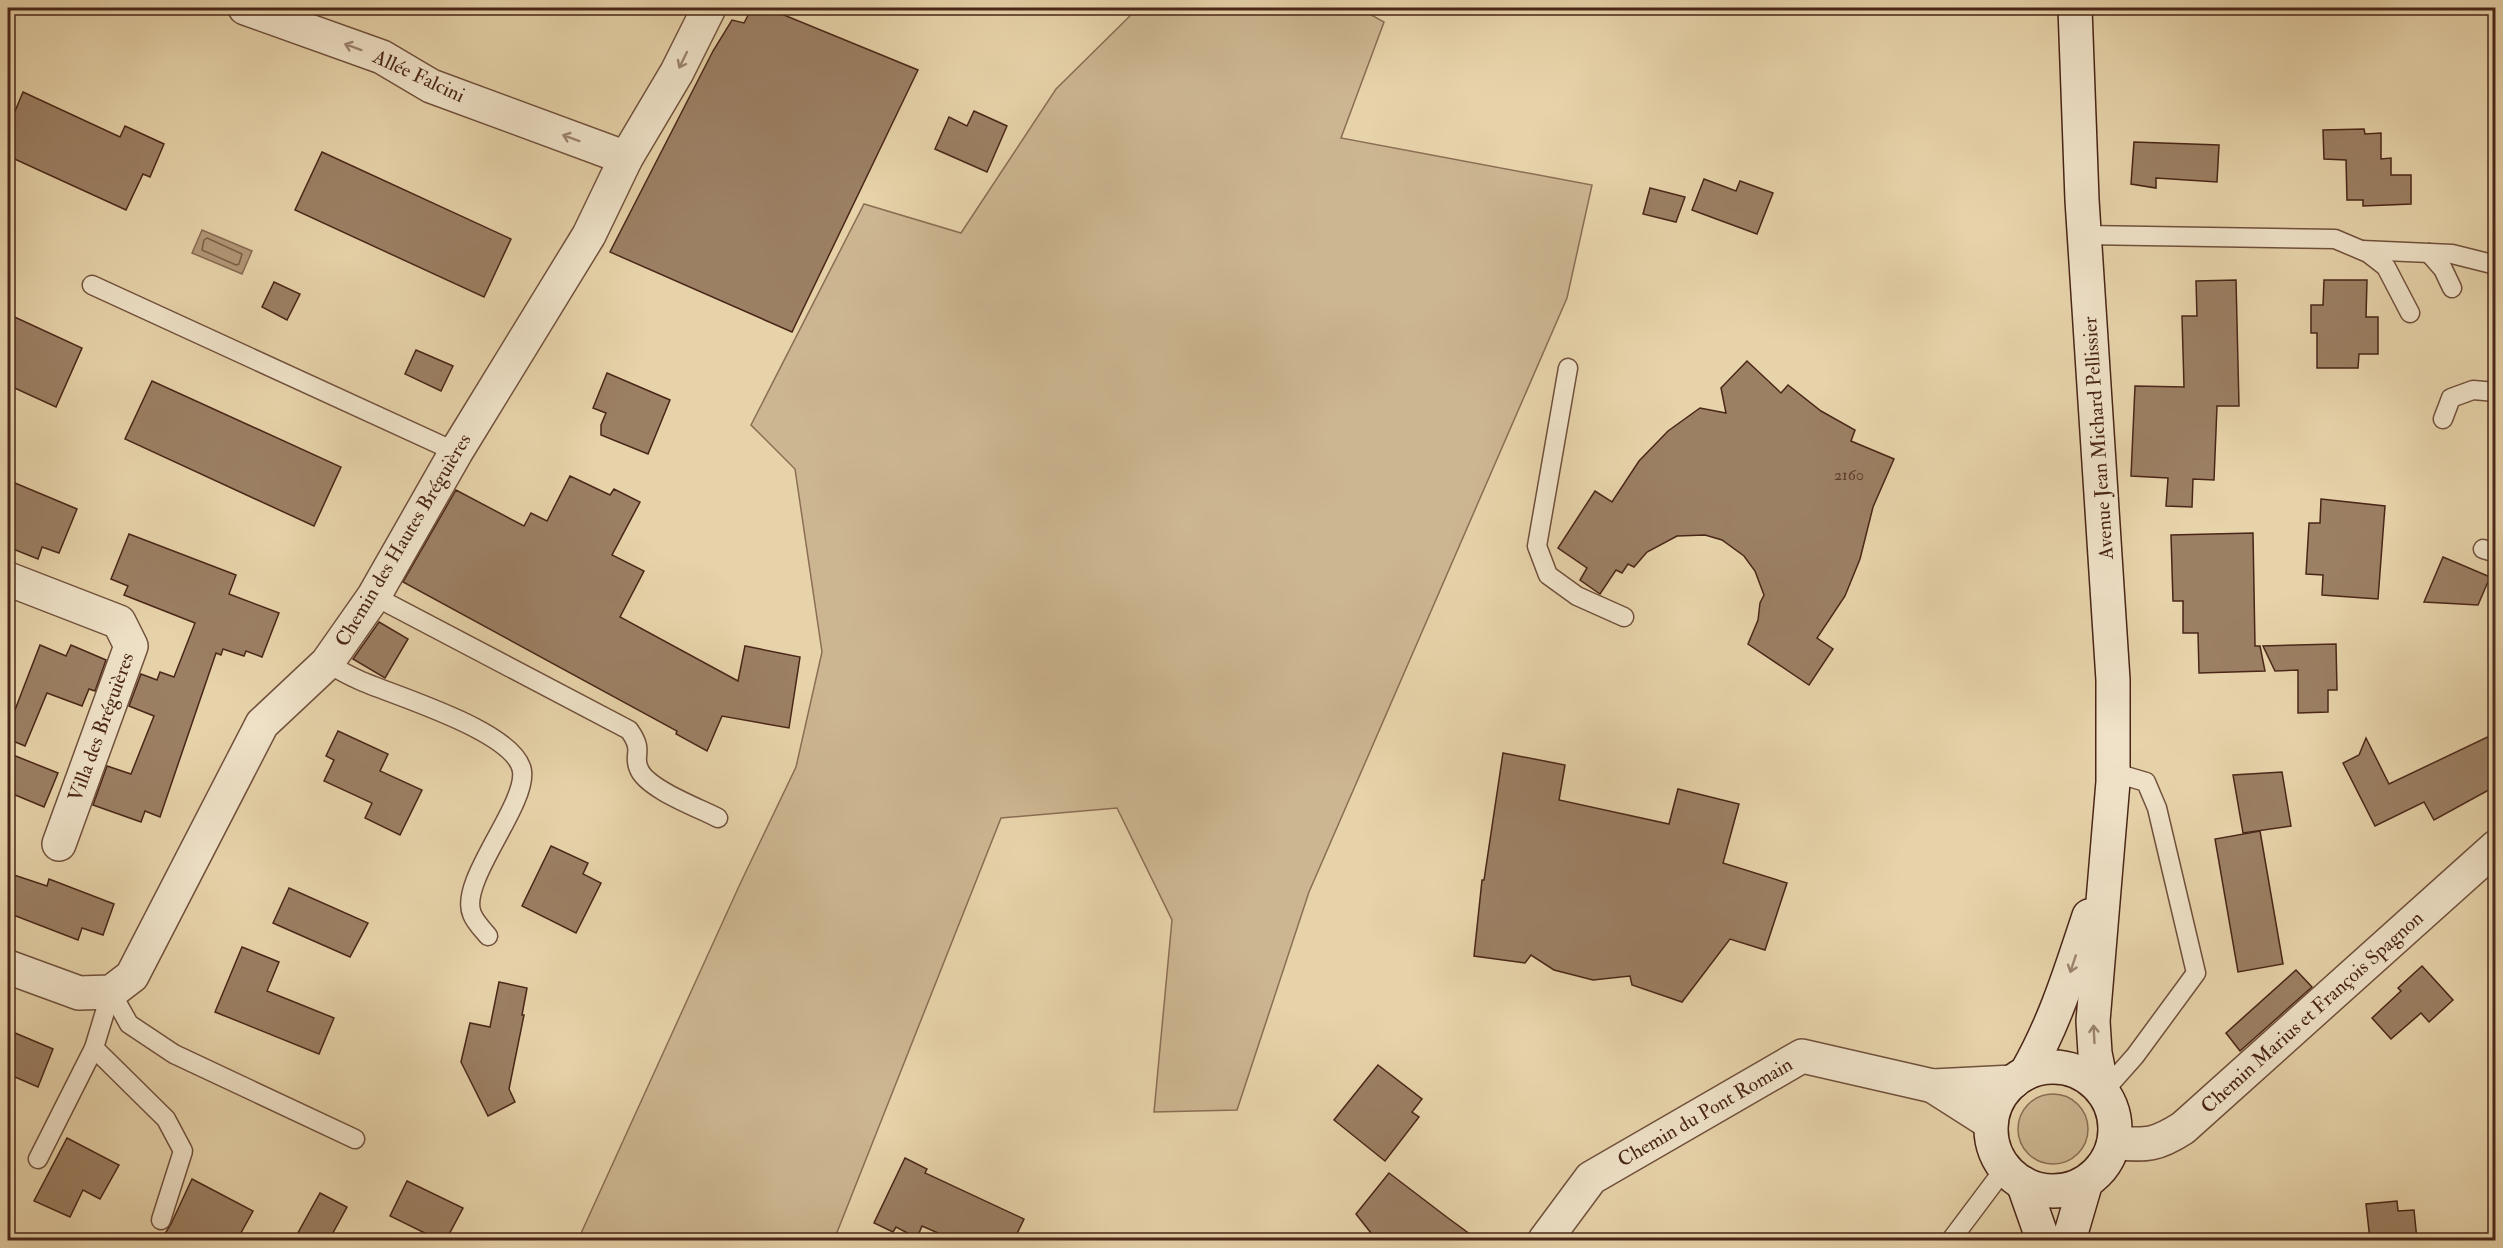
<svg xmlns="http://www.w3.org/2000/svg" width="2503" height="1248" viewBox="0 0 2503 1248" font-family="'IM FELL Double Pica',serif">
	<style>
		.green { fill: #ccb691; stroke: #8b6e54; stroke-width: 1.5 }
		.water { fill: #b29878; stroke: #886a52; stroke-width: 1.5 }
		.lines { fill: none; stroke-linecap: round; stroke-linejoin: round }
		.shore { stroke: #7e5f48; stroke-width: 1.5 }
		.building { fill: #9c8064; stroke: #4a2618; stroke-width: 1.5 }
		.lane-casing { stroke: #71513c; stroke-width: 21 }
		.street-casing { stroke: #71513c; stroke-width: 36 }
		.secondary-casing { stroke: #4a2618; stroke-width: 36 }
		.lane { stroke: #efe2c8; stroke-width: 18 }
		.street { stroke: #efe2c8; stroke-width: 33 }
		.secondary { stroke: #efe2c8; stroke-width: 33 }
		.oneway { stroke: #9c8470 }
		.labels { text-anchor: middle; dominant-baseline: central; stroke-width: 6; stroke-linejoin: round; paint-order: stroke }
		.number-label { font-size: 16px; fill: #5e3c2b }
		.street-label { font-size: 20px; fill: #4a2618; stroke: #efe2c8 }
	</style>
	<rect width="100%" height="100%" fill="#e7d3aa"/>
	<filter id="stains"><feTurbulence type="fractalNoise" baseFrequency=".00333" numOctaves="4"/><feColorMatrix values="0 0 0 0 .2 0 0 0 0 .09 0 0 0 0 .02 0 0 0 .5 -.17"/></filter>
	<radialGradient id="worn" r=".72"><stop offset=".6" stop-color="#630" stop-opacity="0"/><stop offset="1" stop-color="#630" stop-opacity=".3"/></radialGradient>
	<!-- green -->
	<g class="green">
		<path d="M1138,8H1359L1384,22L1341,138L1592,185L1567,298L1309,892L1237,1110L1154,1112L1172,920L1117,808L1001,818L834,1240H578L740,884L796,767L822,652L795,469L751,425L864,204L961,233L1056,89Z"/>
		<circle cx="2053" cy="1129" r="35"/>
	</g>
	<!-- water -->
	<path class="water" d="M202,230L252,251L242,274L192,253Z"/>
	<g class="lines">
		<!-- shore -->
		<path class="shore" d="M207,238L242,254L239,264L236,265L202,250L204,240Z"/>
	</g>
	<!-- building -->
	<g class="building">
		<path d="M752,8H767L918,70L792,332L610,252L713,51L732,20L744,23Z"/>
		<path d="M23,92L120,137L125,126L164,144L150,177L143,174L126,210L8,156V128Z"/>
		<path d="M974,111L1007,126L987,172L935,149L949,117L967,126Z"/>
		<path d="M2364,129L2365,134L2381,133V159L2391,158V175H2411V204L2363,206V200H2347L2346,160L2324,159L2323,130Z"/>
		<path d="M2134,142L2219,145L2217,182L2156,178V188L2131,184Z"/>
		<path d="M322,152L511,239L484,297L295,210Z"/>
		<path d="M1704,179L1736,191L1740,181L1773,193L1757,234L1692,210Z"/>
		<path d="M1650,188L1685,197L1676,222L1643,214Z"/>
		<path d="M2236,280L2239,406H2217L2214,480L2193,479L2192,507L2166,506L2168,478L2131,476L2135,386L2184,387L2182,316H2197L2196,281Z"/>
		<path d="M2324,280H2367L2366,317H2378V354H2359L2358,368H2317V333H2311V305H2323Z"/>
		<path d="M274,282L300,294L287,320L262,307Z"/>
		<path d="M8,314L82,348L56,407L8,385Z"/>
		<path d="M416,350L453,366L441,391L405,374Z"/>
		<path d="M1747,361L1781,393L1788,385L1821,411L1855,430L1851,441L1894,459L1873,507L1860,559L1845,596L1817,638L1833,649L1809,685L1748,644L1758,620L1760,603L1764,595L1755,571L1744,556L1722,540L1705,535L1677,536L1647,552L1634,567L1628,564L1622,573L1616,570L1600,594L1580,580L1587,568L1558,548L1595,491L1612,502L1639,461L1668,431L1700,408L1726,413L1721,388Z"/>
		<path d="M607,373L670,400L648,454L601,435V425L606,413L593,408Z"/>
		<path d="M152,381L341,467L314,526L125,439Z"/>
		<path d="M570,476L610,495L614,489L640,502L612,555L644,571L620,617L738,681L745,646L800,657L789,728L722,716L707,751L676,734L677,731L403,582L456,490L524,526L531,513L547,521Z"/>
		<path d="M15,483L77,509L59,553L42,547L38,559L8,547V505Z"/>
		<path d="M2321,499L2385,506L2378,599L2322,595L2323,575L2306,574L2309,523H2320Z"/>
		<path d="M2253,533L2255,646H2260L2265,671L2199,673L2198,633H2183V601H2173L2171,535Z"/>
		<path d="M129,534L236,575L229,594L279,613L262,657L246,651L244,656L223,649L221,655L216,653L160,817L145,811L141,822L93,805L107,766L131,774L154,716L129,706L141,674L157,680L160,672L174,677L195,623L124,595L128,586L111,579Z"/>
		<path d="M2443,557L2490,577L2478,605L2424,602Z"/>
		<path d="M379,622L408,639L385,678L353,659Z"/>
		<path d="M2336,644L2337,690H2328V712L2298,713V670L2275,671L2263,646Z"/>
		<path d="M40,645L66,656L71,645L106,660L95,691L89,689L82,706L47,693L25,746L8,739V728Z"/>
		<path d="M338,731L388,754L380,771L422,790L400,835L365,818L372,803L324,781L334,760L326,756Z"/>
		<path d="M2496,733V786L2434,820L2424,802L2375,826L2343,763L2359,755L2366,738L2389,784Z"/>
		<path d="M8,753L58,773L44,807L8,792Z"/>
		<path d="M1503,753L1565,765L1559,800L1669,824L1678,789L1739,804L1723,863L1787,883L1765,950L1730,939L1682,1002L1632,985L1630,976L1593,980L1554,970L1531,955L1525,963L1474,956L1482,880H1484Z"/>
		<path d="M2282,772L2291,826L2243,833L2233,775Z"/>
		<path d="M2260,831L2283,964L2238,972L2215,839Z"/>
		<path d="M551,846L588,863L583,874L601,883L576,933L522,906Z"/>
		<path d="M8,873L47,886L49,879L114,904L103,935L82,928L78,940L8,913Z"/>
		<path d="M289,888L368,923L350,957L273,923Z"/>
		<path d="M242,947L279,962L267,991L334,1018L319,1054L215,1012Z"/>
		<path d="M2422,966L2453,1000L2429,1022L2421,1013L2391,1039L2372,1018L2401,991L2398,988Z"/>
		<path d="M2296,970L2312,987L2240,1051L2226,1033Z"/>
		<path d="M499,982L527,988L522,1015H524L509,1089L515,1102L488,1116L461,1062L470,1023L490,1027Z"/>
		<path d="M8,1030L53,1049L38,1087L8,1074Z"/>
		<path d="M1378,1065L1422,1099L1412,1112L1419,1117L1385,1161L1334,1120Z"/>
		<path d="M67,1138L119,1165L100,1199L83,1190L70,1217L34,1201Z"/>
		<path d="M905,1158L927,1169L925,1173L1024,1219L1014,1240H954L922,1226L917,1238L896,1227L893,1232L874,1223Z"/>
		<path d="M1389,1173L1448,1218L1478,1240H1381L1375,1238L1356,1214Z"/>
		<path d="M192,1179L253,1211L237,1240H161L171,1224Z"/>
		<path d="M407,1181L463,1208L446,1240H439L390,1216Z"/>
		<path d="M320,1193L347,1207L329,1240H294Z"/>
		<path d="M2397,1201L2398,1211L2414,1210L2417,1240H2370L2366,1204Z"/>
	</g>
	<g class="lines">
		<!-- lane casing -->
		<g class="lane-casing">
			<g id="lane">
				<path d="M2084,235L2335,239L2368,253L2386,267L2410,313"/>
				<path d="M2362,250L2452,254L2496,265"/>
				<path d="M2429,253L2443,269L2452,288"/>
				<path d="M92,285L456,452"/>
				<path d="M1568,368L1537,546L1548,575L1577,596L1624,617"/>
				<path d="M2443,419L2451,398L2473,390L2496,392"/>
				<path d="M2483,549L2496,553"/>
				<path d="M374,596L629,730C645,752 632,754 639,769C647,789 699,808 718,818"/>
				<path d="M327,663C337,669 348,675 359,680C394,696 516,731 522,771C527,805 458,882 472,914C475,922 483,930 488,936"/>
				<path d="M111,992L129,1024L174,1054L355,1139"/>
				<path d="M94,1048L166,1119L183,1151L161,1220"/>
				<path d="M2103,1092L2135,1056L2196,973L2157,808L2146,782L2112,772"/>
				<path d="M38,1159L94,1048L111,992"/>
				<path d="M1951,1240L2005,1168"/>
			</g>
		</g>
		<!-- street casing -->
		<g class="street-casing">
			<g id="street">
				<path d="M245,8L382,57L431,86L626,158"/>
				<path d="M8,579L119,622L131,646L59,844"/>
				<path d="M8,967L79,993L111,992L132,976L262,724L327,663L374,596L456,452L589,235L626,158L677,72L709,8"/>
				<path d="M1933,1086L1991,1123"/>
				<path d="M2114,1143C2147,1145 2155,1146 2183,1128L2496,847"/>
				<path d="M1545,1240L1591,1178L1802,1056L1933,1086L2013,1082"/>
			</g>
		</g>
		<!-- secondary casing -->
		<g class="secondary-casing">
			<g id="secondary">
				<path d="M2075,8L2082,200L2113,680V782L2093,1021L2095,1053L2103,1092"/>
				<circle cx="2053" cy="1129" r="62"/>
				<path d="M2026,1073C2055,1023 2071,970 2089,916"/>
				<path d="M2023,1183L2043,1240"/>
				<path d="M2069,1240L2086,1182"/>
			</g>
		</g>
		<!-- lane -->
		<use href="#lane" class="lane"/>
		<!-- street -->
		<use href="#street" class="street"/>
		<!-- secondary -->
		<use href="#secondary" class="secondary"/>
	</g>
	<!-- one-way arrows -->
	<defs><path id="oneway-shaft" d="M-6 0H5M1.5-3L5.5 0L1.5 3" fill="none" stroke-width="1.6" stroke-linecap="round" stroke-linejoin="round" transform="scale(1.5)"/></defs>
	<g class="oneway">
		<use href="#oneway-shaft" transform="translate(353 47) rotate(-160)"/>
		<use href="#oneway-shaft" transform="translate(683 60) rotate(116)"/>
		<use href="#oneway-shaft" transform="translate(571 138) rotate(-160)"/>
		<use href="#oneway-shaft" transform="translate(2073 964) rotate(108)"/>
		<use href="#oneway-shaft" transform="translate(2094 1034) rotate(-93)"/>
	</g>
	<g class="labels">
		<!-- number labels -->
		<g class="number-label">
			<text x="1849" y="475">2160</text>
		</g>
		<!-- street labels -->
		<g class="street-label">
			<text transform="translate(419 76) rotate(25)">Allée Falcini</text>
			<text transform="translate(2098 438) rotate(-94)">Avenue Jean Michard Pellissier</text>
			<text transform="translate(403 540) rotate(-59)">Chemin des Hautes Bréguières</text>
			<text transform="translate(101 727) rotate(-70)">Villa des Bréguières</text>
			<text transform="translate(2312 1012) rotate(-42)">Chemin Marius et François Spagnon</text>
			<text transform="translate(1705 1112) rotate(-30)">Chemin du Pont Romain</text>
		</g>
	</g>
	<!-- margin -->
	<rect width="2503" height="1248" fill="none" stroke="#e7d3aa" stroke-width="30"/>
	<rect x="9" y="9" width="2485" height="1230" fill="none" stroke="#4a2618" stroke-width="3"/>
	<rect x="15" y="15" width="2473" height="1218" fill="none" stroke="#4a2618" stroke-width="1.5"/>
	<rect width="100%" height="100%" filter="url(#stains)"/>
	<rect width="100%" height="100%" fill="url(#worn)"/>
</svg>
